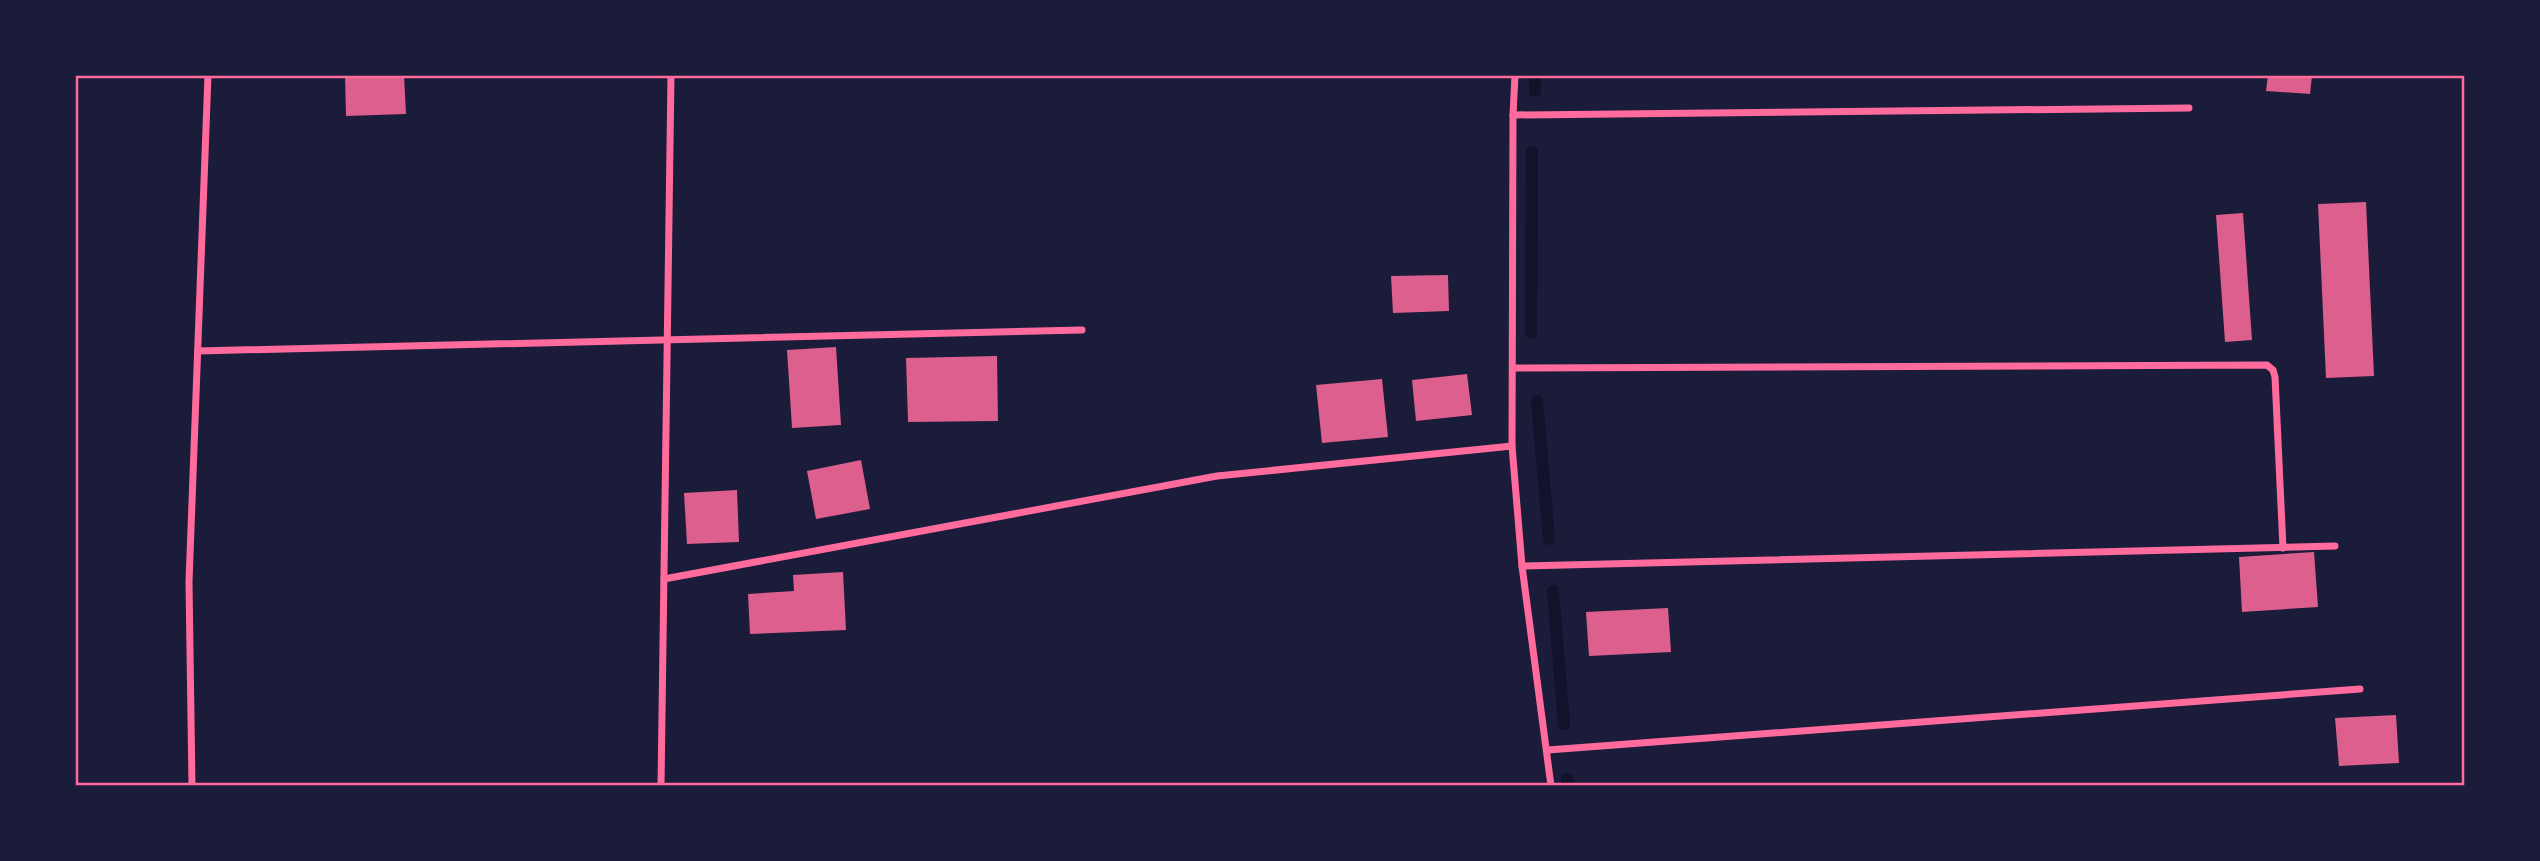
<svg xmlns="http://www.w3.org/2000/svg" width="2540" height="861" viewBox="0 0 2540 861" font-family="'Golos Text',sans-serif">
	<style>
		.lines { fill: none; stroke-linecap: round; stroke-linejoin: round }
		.stream { stroke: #12122b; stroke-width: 12 }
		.building { fill: #dd5f8e }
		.minor { stroke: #ff6b9d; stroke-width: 7 }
		.neatline { fill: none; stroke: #ff6b9d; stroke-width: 2.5 }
	</style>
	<rect width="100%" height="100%" fill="#1b1b3a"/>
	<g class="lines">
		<!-- stream -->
		<g class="stream">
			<path d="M1535,91V75"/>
			<path d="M1531,333L1532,152"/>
			<path d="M1537,401L1549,539"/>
			<path d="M1553,591L1564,724"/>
			<path d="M1567,779L1568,786"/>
		</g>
	</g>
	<!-- building -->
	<g class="building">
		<path d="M345,75H404L406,114L346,116Z"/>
		<path d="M2268,75H2312L2310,94L2266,91Z"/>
		<path d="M2366,202L2374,376L2326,378L2318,204Z"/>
		<path d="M2243,213L2252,340L2225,342L2216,215Z"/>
		<path d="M1448,275L1449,311L1393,313L1391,276Z"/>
		<path d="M836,347L841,425L792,428L787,350Z"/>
		<path d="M997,356L998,421L908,422L906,358Z"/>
		<path d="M1467,374L1472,415L1416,421L1412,380Z"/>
		<path d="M1382,379L1388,437L1322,443L1316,385Z"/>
		<path d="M861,460L870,509L816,519L807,471Z"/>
		<path d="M737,490L739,542L687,544L684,493Z"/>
		<path d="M2314,552L2318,607L2242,612L2239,557Z"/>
		<path d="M843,572L846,630L750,634L748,594L794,591L793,575Z"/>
		<path d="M1668,608L1671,652L1589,656L1586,612Z"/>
		<path d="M2396,715L2399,763L2339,766L2335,718Z"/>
	</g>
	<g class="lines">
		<!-- minor -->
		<g class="minor">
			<path d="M1515,75L1513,115L1512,446L1522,566L1551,786"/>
			<path d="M1513,115L2189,108"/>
			<path d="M198,351L1082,330"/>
			<path d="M1514,368L2267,365L2273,370L2275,377L2283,548"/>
			<path d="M1522,566L2335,546"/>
			<path d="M664,579L1217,476L1512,446"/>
			<path d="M1548,750L2360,689"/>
			<path d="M192,786L189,582L208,75"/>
			<path d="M661,786L671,75"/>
		</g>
	</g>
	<!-- border -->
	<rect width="2540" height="861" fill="none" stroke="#1b1b3a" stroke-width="154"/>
	<rect x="77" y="77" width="2386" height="707" class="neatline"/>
</svg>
